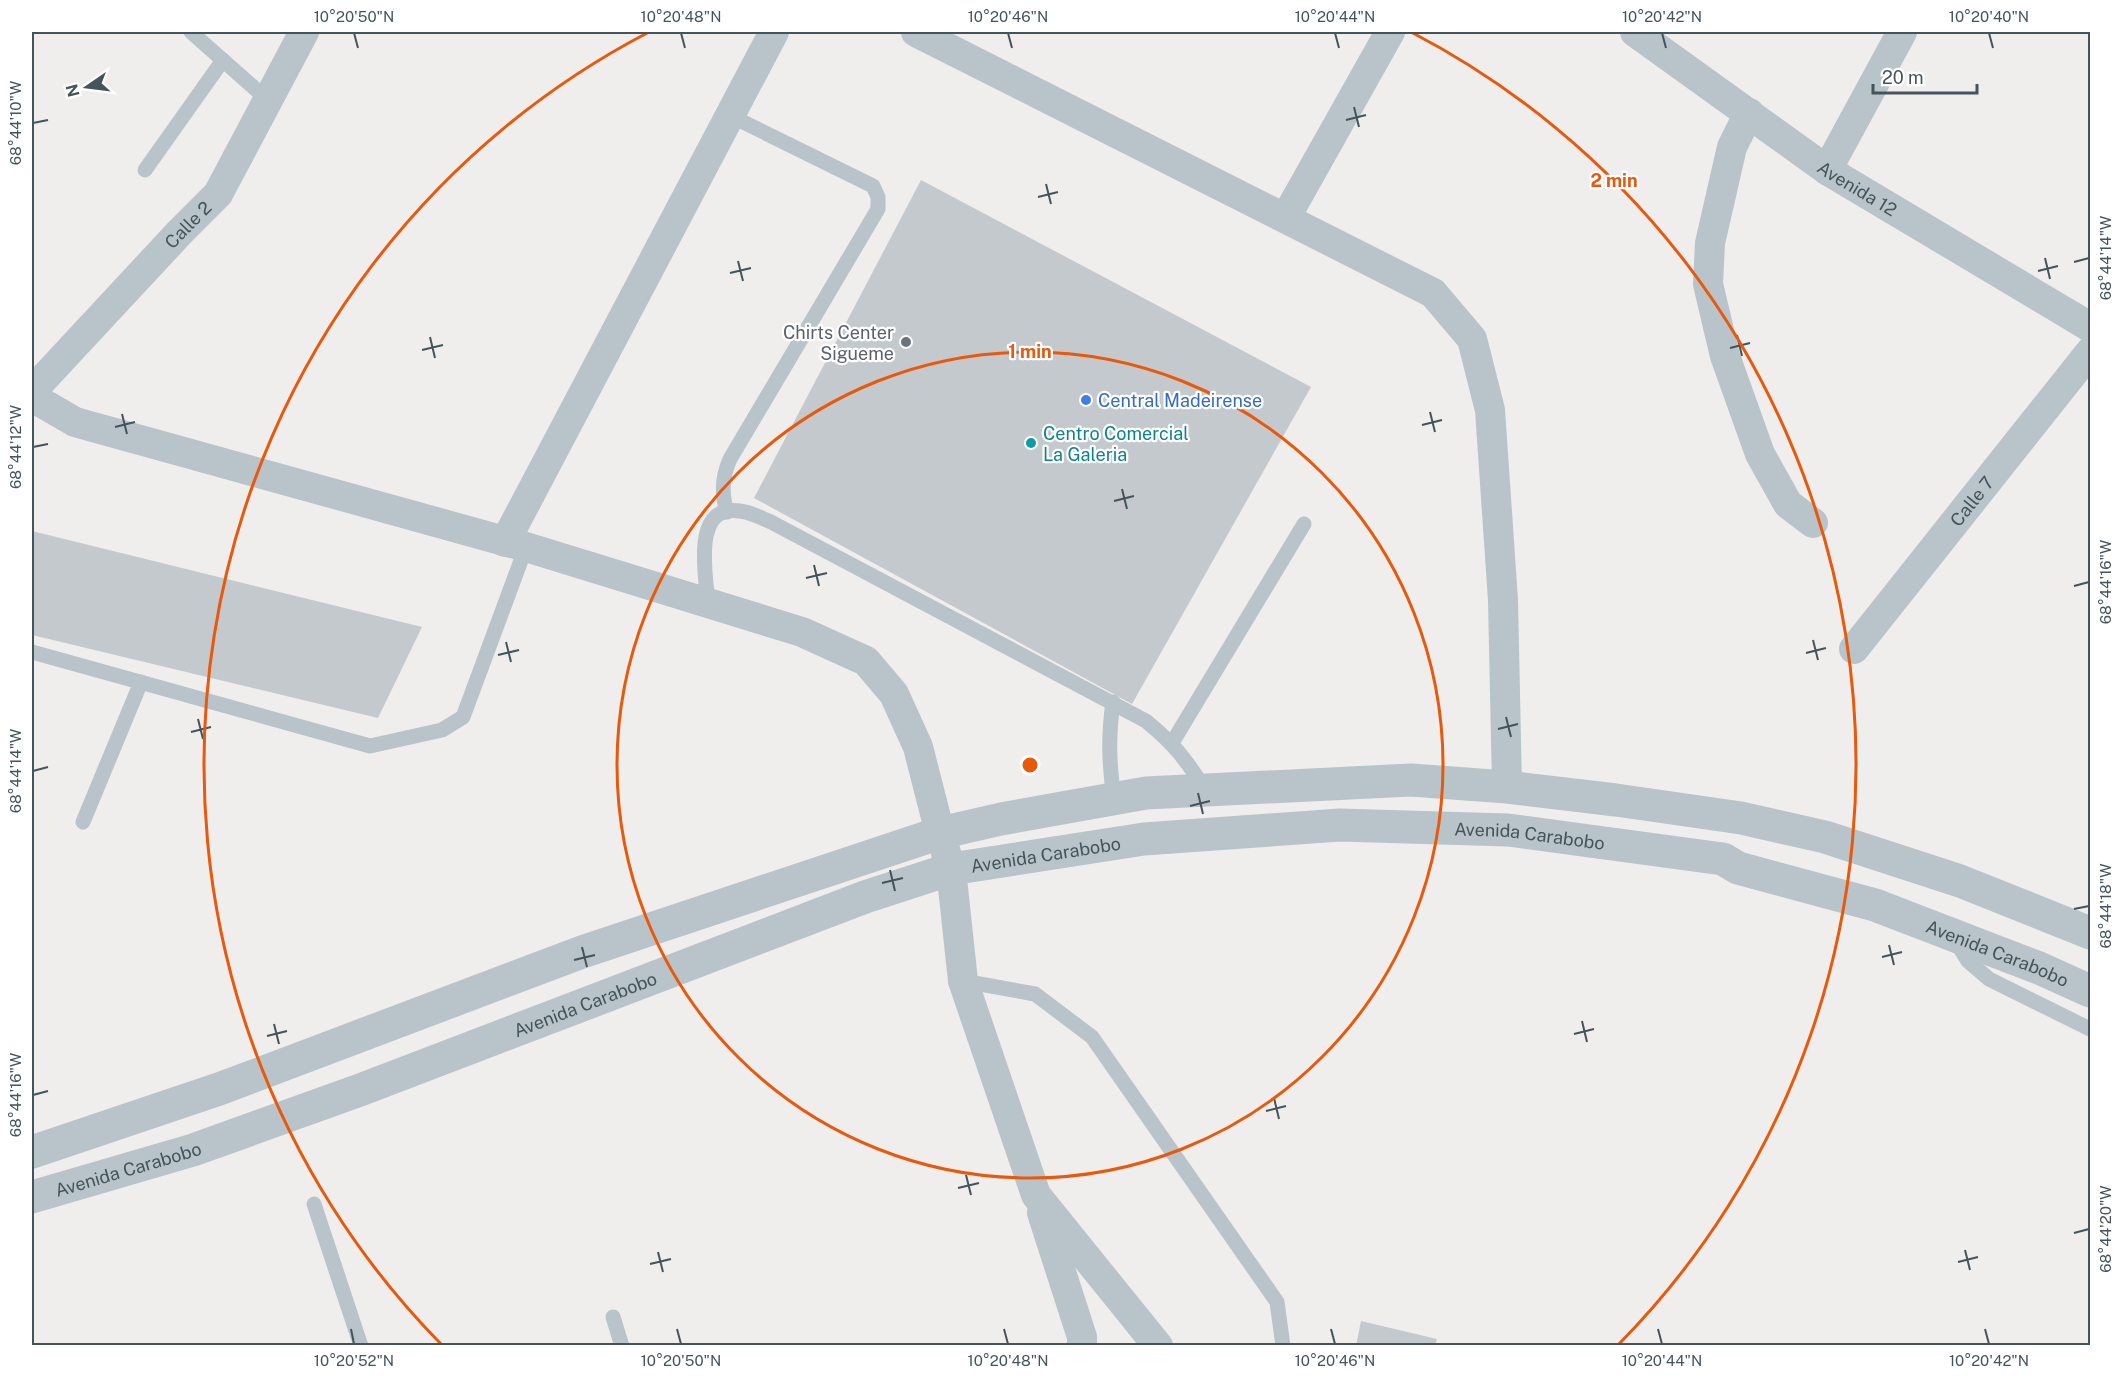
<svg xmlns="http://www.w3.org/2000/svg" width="2122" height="1377" viewBox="0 0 2122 1377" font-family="'Public Sans',sans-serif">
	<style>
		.building { fill: #c4c9cd }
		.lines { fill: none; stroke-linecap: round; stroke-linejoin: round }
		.service { stroke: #b8c4ca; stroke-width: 15 }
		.minor { stroke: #b8c4ca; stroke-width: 30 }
		.tertiary { stroke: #b8c4ca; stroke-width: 33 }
		.ticks { fill: none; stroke: #45545a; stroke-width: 2 }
		.ring { fill: none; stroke: #e8590c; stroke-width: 3 }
		.worship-dot { fill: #6b7280; stroke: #fff; stroke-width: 2 }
		.shop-dot { fill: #3f7fe0; stroke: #fff; stroke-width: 2 }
		.culture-dot { fill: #0f9aa8; stroke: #fff; stroke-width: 2 }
		.labels { text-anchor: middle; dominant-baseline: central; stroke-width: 4.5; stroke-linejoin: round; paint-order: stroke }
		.street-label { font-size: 18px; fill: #45545a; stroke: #fff }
		.worship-label { font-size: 18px; fill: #5b616d; stroke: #fff; text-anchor: end }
		.shop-label { font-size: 18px; fill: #366cbe; stroke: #fff; text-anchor: start }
		.culture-label { font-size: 18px; fill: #0d838f; stroke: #fff; text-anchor: start }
		.centre { fill: #e8590c; stroke: #fff; stroke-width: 3 }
		.ring-label { font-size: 18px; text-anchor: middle; font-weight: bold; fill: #e8590c; stroke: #fff; stroke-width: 4.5; stroke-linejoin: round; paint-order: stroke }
		.neatline { fill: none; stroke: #45545a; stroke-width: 2 }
		.ticks-label { font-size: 15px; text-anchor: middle; fill: #45545a }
	</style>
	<rect width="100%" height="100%" fill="#f0eded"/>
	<!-- building -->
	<g class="building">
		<path d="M921,180L1311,387L1132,704L754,498Z"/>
		<path d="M32,531L422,627L378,718L32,635Z"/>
		<path d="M1361,1321L1437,1339L1435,1346H1356Z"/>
	</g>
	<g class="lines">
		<!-- service -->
		<g class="service">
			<path d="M191,32L268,100"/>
			<path d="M145,170L223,60"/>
			<path d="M727,512C721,493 722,477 730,459L878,209V197L873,186L729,115"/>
			<path d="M708,603C706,577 691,503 740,511C751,512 761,518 771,522L1146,721C1174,744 1186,759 1205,790"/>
			<path d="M32,652L370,746L442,730L463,717L526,547"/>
			<path d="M1113,702C1108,738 1109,763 1114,799"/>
			<path d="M1172,743L1304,524"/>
			<path d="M83,822L141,682"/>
			<path d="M1956,942L1968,961L1989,979L2090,1029"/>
			<path d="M963,981L1035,994L1092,1037L1277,1302L1283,1346"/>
			<path d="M314,1204L361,1346"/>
			<path d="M613,1317L622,1346"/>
		</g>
		<!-- minor -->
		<g class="minor">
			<path d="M916,32L1433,293L1472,339L1490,410L1503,600L1507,787"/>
			<path id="s1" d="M1635,32L1827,170L2090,327"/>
			<path d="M1749,113L1732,147L1710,243L1708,284L1725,356L1760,454L1788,504L1813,523"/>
			<path d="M1827,170L1902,32"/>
			<path d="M1286,217L1390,32"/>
			<path id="s2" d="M32,391L180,232L218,194L304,32"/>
			<path d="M32,397L75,422L526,547L802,632L866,661L894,694L918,747L940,833L951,869L963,981L1036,1195L1158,1346"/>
			<path d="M505,542L774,32"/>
			<path id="s3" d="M1854,649L2090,352"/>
			<path d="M1042,1213L1082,1337V1346"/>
		</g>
		<!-- tertiary -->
		<g class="tertiary">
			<path d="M32,1152L219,1089L582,952L940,833L1001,819L1146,793L1411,780L1507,787L1616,800L1741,818L1825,837L1960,881L2090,933"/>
			<path id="s4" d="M32,1197L193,1150L360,1090L865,897L951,869L1144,839L1340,825L1508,830L1723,859L1738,868L1875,905L2039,968L2090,991"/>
		</g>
	</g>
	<!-- ticks -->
	<path class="ticks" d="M354,33L358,48M681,33L685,48M1008,33L1012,48M1335,33L1339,48M1662,33L1666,48M1989,33L1993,48M1354,107L1359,127M1346,120L1366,115M33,123L48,120M1046,184L1051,204M1038,197L1058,192M2045,258L2050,279M738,261L743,281M2074,262L2089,258M2038,271L2058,266M730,273L751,268M1737,335L1742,356M430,337L435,358M1730,348L1750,343M422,350L443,345M1430,412L1435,432M122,414L127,434M1422,425L1442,420M115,427L135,422M33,447L48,444M1122,489L1127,509M1114,501L1134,496M814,565L819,586M806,578L827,573M2074,586L2089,582M1813,640L1818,660M506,642L511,662M1806,653L1826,648M498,655L519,650M1506,717L1511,737M198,719L203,739M1498,729L1518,724M191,732L211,727M33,771L48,767M1198,793L1203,814M1190,806L1210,801M890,870L895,891M882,883L903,878M2074,909L2089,906M1889,945L1894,965M582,947L587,967M1882,957L1902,952M574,960L595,955M1582,1021L1587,1042M274,1024L279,1044M1574,1034L1594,1029M267,1036L287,1031M33,1095L48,1091M1274,1098L1279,1119M1266,1111L1286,1106M966,1175L971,1195M958,1188L979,1183M2074,1233L2089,1229M1965,1250L1970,1270M658,1252L663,1272M1958,1262L1978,1257M650,1264L671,1259M351,1329L354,1344M677,1329L681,1344M1004,1329L1008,1344M1331,1329L1335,1344M1658,1329L1662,1344M1985,1329L1989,1344"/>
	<!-- distance rings -->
	<g class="ring">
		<circle cx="1030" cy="765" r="413"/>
		<path d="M441 1344A826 826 0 0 1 649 32M1411 32A826 826 0 0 1 1619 1344"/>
	</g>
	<!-- markers -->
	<circle class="worship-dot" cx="906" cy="342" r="6"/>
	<circle class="shop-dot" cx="1086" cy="400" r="6"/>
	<circle class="culture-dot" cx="1031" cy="443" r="6"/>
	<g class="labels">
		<!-- street labels -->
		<g class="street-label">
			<text stroke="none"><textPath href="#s1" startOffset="272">Avenida 12</textPath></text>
			<text stroke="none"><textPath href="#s2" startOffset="228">Calle 2</textPath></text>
			<text stroke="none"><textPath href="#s3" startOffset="189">Calle 7</textPath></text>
			<text stroke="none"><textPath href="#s4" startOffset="1558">Avenida Carabobo</textPath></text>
			<text stroke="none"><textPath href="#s4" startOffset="1072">Avenida Carabobo</textPath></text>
			<text stroke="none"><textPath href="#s4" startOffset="2044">Avenida Carabobo</textPath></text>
			<text stroke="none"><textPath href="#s4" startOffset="586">Avenida Carabobo</textPath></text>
			<text stroke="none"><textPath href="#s4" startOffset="100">Avenida Carabobo</textPath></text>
		</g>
		<!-- worship labels -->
		<g class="worship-label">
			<text x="894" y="332">Chirts Center<tspan x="894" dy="21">Sigueme</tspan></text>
		</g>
		<!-- shop labels -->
		<g class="shop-label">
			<text x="1098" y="400">Central Madeirense</text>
		</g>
		<!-- culture labels -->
		<g class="culture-label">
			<text x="1043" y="433">Centro Comercial<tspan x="1043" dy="21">La Galeria</tspan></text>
		</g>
	</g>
	<circle cx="1030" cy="765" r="9" class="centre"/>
	<g class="ring-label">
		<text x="1614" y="187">2 min</text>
		<text x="1030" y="358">1 min</text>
	</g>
	<!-- border -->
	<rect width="2122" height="1377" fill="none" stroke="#ffffff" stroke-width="66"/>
	<!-- north arrow -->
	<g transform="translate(87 87) rotate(256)" stroke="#ffffff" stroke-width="4.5" paint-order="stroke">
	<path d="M0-4.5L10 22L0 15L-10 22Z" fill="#45545a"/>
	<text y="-9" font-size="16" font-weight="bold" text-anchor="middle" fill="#45545a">N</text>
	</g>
	<!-- scale -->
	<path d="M1873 84v9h104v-9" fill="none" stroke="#45545a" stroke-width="3"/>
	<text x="1882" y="84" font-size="18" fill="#45545a" stroke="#ffffff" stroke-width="4.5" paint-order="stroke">20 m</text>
	<rect x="33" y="33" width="2056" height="1311" class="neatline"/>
	<g class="ticks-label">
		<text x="354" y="22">10°20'50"N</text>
		<text x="681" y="22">10°20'48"N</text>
		<text x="1008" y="22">10°20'46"N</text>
		<text x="1335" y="22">10°20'44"N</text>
		<text x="1662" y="22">10°20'42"N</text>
		<text x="1989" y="22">10°20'40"N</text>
		<text transform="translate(16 123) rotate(-90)" y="5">68°44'10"W</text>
		<text transform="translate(2106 258) rotate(-90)" y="5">68°44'14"W</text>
		<text transform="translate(16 447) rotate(-90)" y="5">68°44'12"W</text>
		<text transform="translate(2106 582) rotate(-90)" y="5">68°44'16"W</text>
		<text transform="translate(16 771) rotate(-90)" y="5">68°44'14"W</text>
		<text transform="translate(2106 906) rotate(-90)" y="5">68°44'18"W</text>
		<text transform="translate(16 1095) rotate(-90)" y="5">68°44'16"W</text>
		<text transform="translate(2106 1229) rotate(-90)" y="5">68°44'20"W</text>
		<text x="354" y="1366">10°20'52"N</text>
		<text x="681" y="1366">10°20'50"N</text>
		<text x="1008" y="1366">10°20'48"N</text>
		<text x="1335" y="1366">10°20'46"N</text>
		<text x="1662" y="1366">10°20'44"N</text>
		<text x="1989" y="1366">10°20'42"N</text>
	</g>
</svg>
